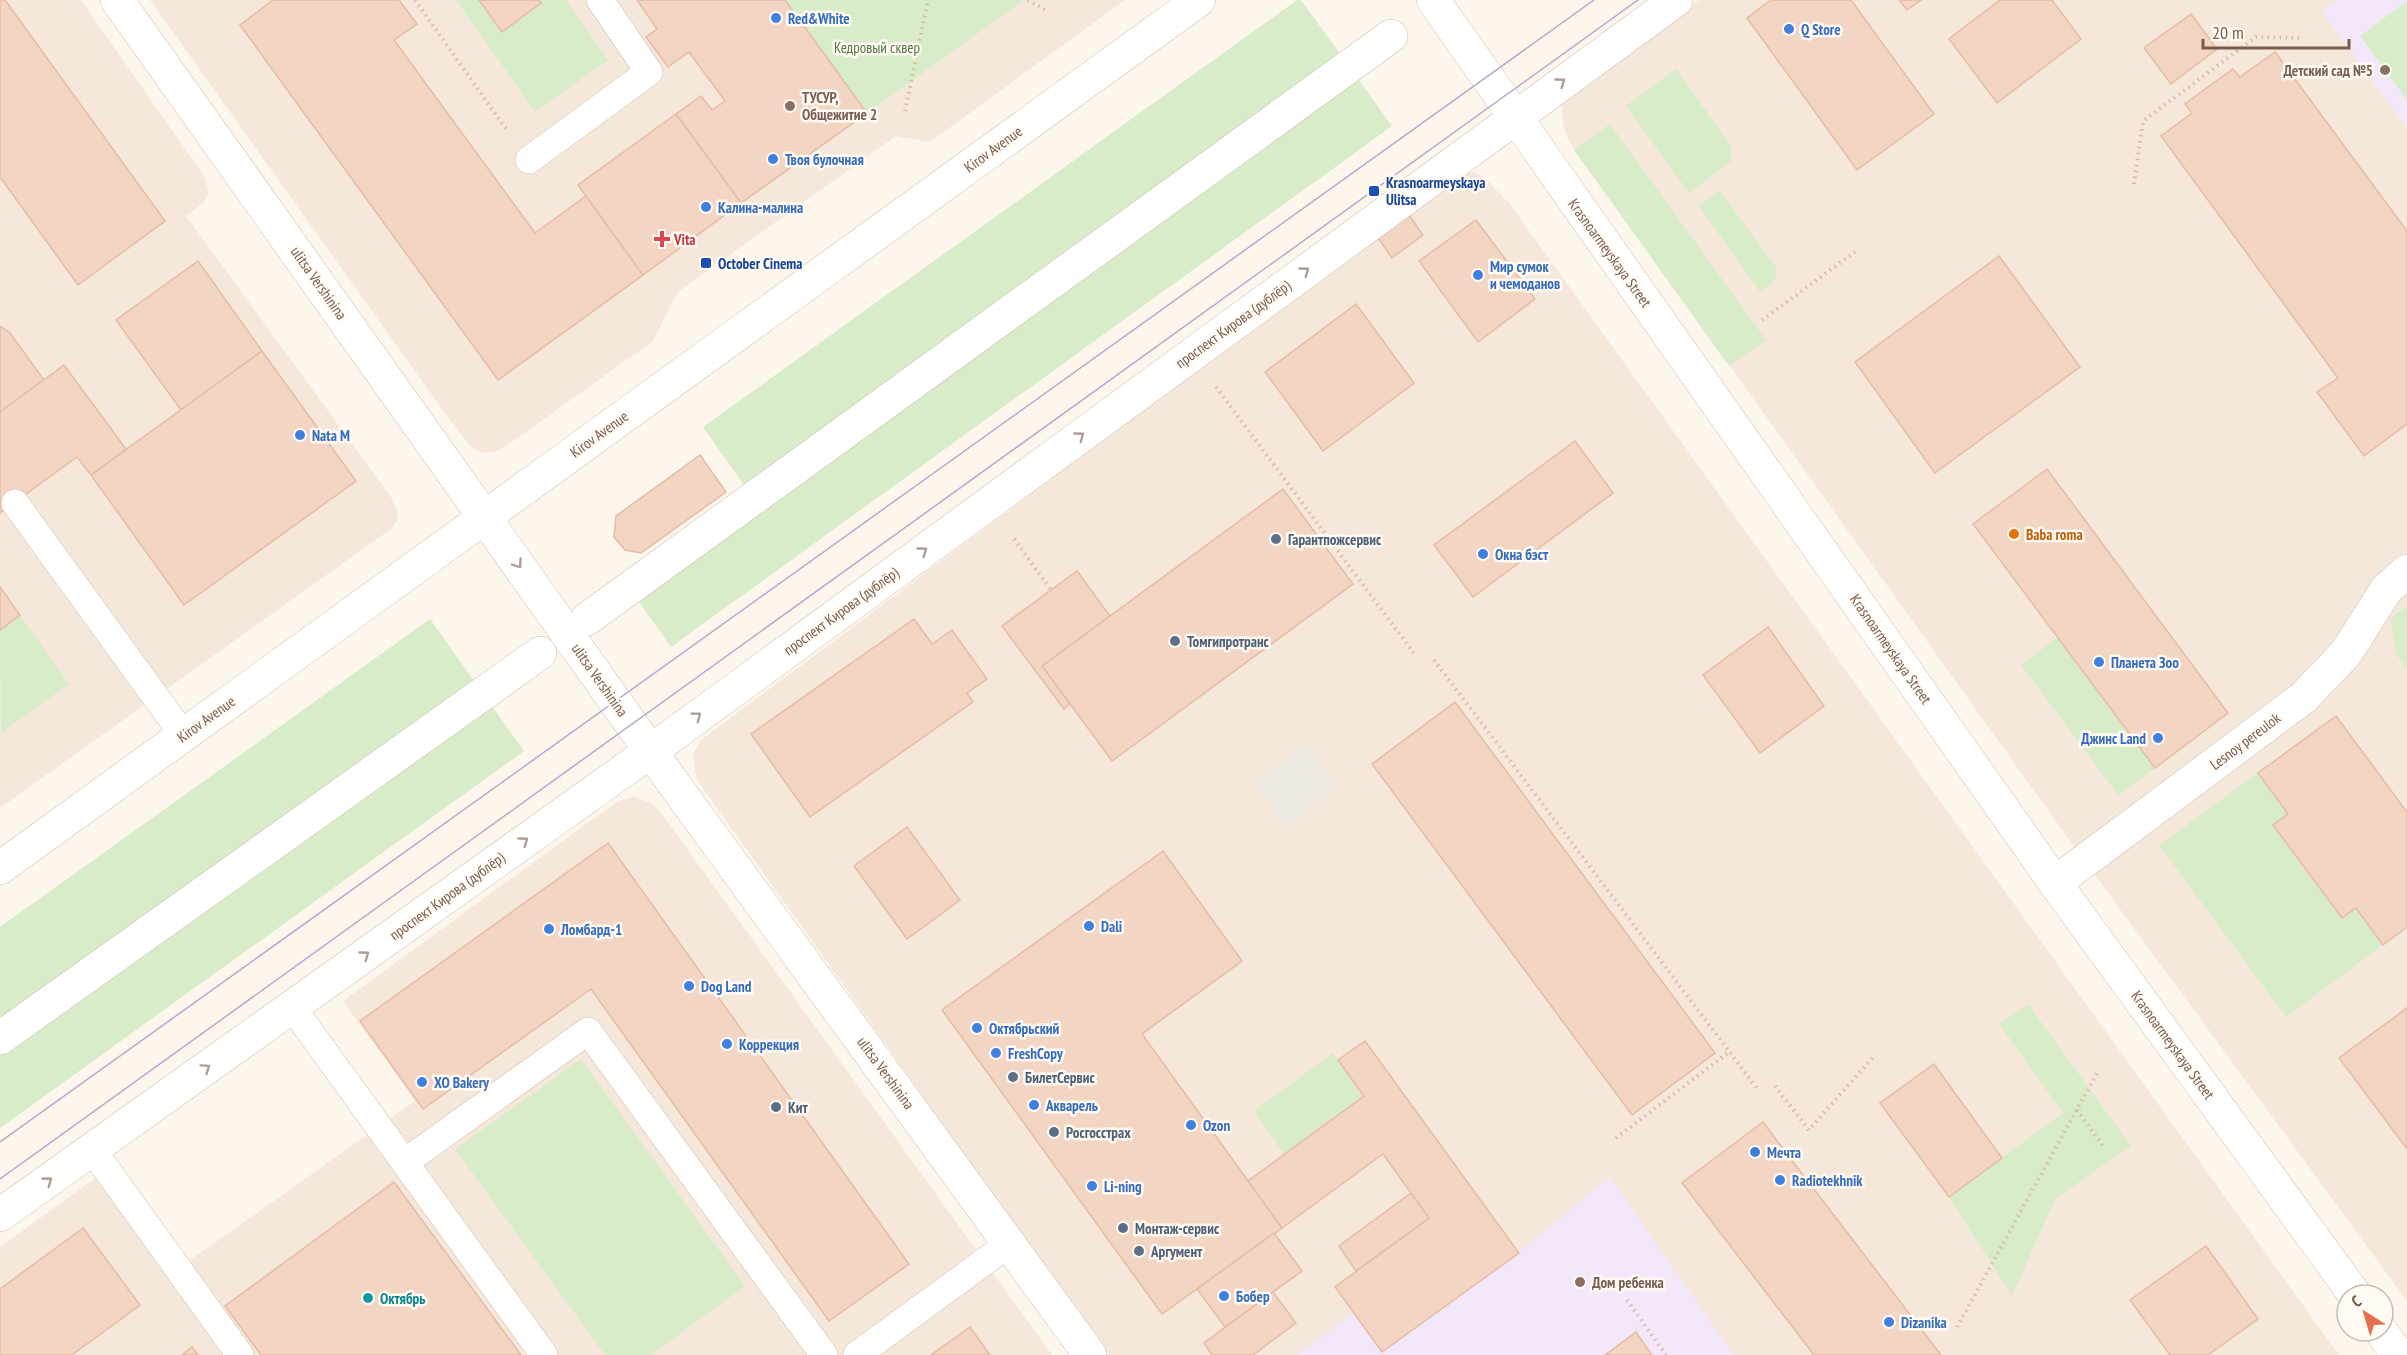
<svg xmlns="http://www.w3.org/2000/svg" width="2407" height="1355" viewBox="0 0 2407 1355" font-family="'PT Sans Narrow',sans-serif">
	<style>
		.residential { fill: #f5e8da }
		.industrial { fill: #efe9e4 }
		.education { fill: #f3e8fa }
		.green { fill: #d8ecc9 }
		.building { fill: #f3d5c3; stroke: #e6bba3; stroke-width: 1.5 }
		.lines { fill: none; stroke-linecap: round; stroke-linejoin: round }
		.lane-casing { stroke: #d1beb0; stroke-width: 28 }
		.street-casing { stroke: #d1beb0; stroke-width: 34 }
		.secondary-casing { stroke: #d6c0b0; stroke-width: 34 }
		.path { stroke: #d9b8a5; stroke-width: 4; stroke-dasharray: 1.5 4.5; stroke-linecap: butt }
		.lane { stroke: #fff; stroke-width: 27 }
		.street { stroke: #fff; stroke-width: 33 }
		.secondary { stroke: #fff; stroke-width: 33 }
		.tram { stroke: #b9a8c9; stroke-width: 1.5 }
		.oneway { stroke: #af9d94 }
		.shop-dot { fill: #3f7fe0; stroke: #fffaf3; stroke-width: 2 }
		.education-dot { fill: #8d6e63; stroke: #fffaf3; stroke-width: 2 }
		.transit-dot { fill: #1a4fb4; stroke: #fffaf3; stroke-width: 2 }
		.health-dot { fill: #e0444e; stroke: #fffaf3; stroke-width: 2 }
		.food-dot { fill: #e8710a; stroke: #fffaf3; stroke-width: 2 }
		.service-dot { fill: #5c6f8a; stroke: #fffaf3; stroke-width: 2 }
		.culture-dot { fill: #0f9aa8; stroke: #fffaf3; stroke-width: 2 }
		.labels { text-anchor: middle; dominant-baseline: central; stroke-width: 5; stroke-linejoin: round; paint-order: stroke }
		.shop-label { font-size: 15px; font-weight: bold; fill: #366cbe; stroke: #fffaf3; text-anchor: start }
		.park-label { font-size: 15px; fill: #537a41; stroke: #fffaf3 }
		.education-label { font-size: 15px; font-weight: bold; fill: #785e54; stroke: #fffaf3; text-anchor: start }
		.street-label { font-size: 15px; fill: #7a5c4d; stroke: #fffaf3 }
		.transit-label { font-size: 15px; font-weight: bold; fill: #164399; stroke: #fffaf3; text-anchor: start }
		.health-label { font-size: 15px; font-weight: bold; fill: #be3a42; stroke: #fffaf3; text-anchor: start }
		.food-label { font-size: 15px; font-weight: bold; fill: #c56008; stroke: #fffaf3; text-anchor: start }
		.service-label { font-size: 15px; font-weight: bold; fill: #4e5e75; stroke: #fffaf3; text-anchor: start }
		.culture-label { font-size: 15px; font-weight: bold; fill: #0d838f; stroke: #fffaf3; text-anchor: start }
	</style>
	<rect width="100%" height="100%" fill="#fdf6ec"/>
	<!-- residential -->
	<g class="residential">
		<path d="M0,0H81L204,176L209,192L204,202L186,216L391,497L397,510V521L391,529L0,808Z"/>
		<path d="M150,0H1125L930,142L896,136L678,292L653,341L505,447L494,452L484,453L473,449L466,441L439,405Z"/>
		<path d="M1699,0H2407V1301L2070,841L1568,140L1563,124L1562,105L1570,91Z"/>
		<path d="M1473,172L1484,177L1509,203L2339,1355H1108L706,793L696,777L693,754L701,740L1449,183L1463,174Z"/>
		<path d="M634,797L649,802L659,810L1052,1355H0V1247L97,1177L169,1275L415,1101L343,1001L618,801Z"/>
	</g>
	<!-- industrial -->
	<path class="industrial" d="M1306,744L1337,787L1286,825L1254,782Z"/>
	<!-- education -->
	<g class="education">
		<path d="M2336,0H2407V129L2321,11Z"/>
		<path d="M1610,1177L1734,1355H1297L1353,1313L1382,1351L1519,1252Z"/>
	</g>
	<!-- green -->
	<g class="green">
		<path d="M456,0H566L608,60L535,112Z"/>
		<path d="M785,0H1024L867,113Z"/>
		<path d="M1297,0H1301L1392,126L671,647L629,588L753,498L703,427Z"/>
		<path d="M2407,1V100L2360,36Z"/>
		<path d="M1676,69L1729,143L1732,152L1730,162L1689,193L1626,106Z"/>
		<path d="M1610,124L1766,340L1729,366L1574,150Z"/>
		<path d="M1719,190L1776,267C1778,280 1771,285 1760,292L1699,206Z"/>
		<path d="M2407,606V669L2396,654L2391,618Z"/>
		<path d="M20,615L69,684L1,733L0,630Z"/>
		<path d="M430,619L524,751L0,1128V927Z"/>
		<path d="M2058,637L2155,768L2118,795L2021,665Z"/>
		<path d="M2258,773L2288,814L2273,825L2342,918L2356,908L2383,945L2286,1017L2159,845Z"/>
		<path d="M2028,1004L2131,1146L2055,1199L2012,1296L1949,1197L2063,1113L1999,1024Z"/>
		<path d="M1333,1053L1364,1096L1284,1154L1254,1111Z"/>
		<path d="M581,1059L745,1286L651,1355H605L455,1149Z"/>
	</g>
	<!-- building -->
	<g class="building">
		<path d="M0,0H5L165,221L78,285L0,177Z"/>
		<path d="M273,0H399L417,24L394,40L535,233L586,196L643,275L498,380L240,25Z"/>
		<path d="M479,0H538L541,3L502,32Z"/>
		<path d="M637,0H785L867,113L741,203L676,114L701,96L712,110L725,101L689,52L668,67L646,37L657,29Z"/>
		<path d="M1771,0H1851L1934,114L1857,170L1747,18Z"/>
		<path d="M1899,0H1921L1907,10Z"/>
		<path d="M2000,0H2052L2081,39L1997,103L1949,39Z"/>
		<path d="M2191,14L2217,49L2171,84L2144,48Z"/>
		<path d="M2275,52L2407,231V424L2364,456L2317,392L2338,378L2161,136L2192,113L2185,104L2209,86L2233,69L2240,77Z"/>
		<path d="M676,114L741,203L643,275L578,185Z"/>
		<path d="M1409,215L1423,235L1392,258L1378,238Z"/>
		<path d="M1476,220L1535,299L1478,342L1419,261Z"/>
		<path d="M1999,256L2080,367L1935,473L1855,362Z"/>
		<path d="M198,261L262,351L181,410L116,320Z"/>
		<path d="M1356,304L1414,383L1323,451L1265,372Z"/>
		<path d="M0,326L10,333L44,380L0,412Z"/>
		<path d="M262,351L356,481L184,605L91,475Z"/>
		<path d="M64,365L126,449L91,475L77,457L0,513V412Z"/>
		<path d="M1575,441L1613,493L1473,597L1434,545Z"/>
		<path d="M700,455L726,492L641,553L625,550L614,537L616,516Z"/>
		<path d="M2047,469L2228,713L2155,768L1973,524Z"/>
		<path d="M1283,489L1353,584L1112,761L1042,666Z"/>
		<path d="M1077,571L1110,616L1042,666L1070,704L1064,709L1002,626Z"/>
		<path d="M0,587L20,615L0,630Z"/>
		<path d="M914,619L932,644L952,630L987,679L967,693L973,702L810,817L751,734Z"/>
		<path d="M1768,627L1824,706L1760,753L1703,675Z"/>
		<path d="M1455,702L1715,1053L1632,1115L1372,764Z"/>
		<path d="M2336,716L2407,812V927L2383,945L2356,908L2342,918L2273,825L2288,814L2258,773Z"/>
		<path d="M907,827L960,900L907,939L854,866Z"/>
		<path d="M608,843L909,1264L829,1321L591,989L423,1109L360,1021Z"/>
		<path d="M1163,851L1242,961L1142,1034L1282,1228L1162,1314L942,1010Z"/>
		<path d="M2407,1008V1149L2339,1058Z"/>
		<path d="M1365,1041L1519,1253L1382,1352L1335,1287L1429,1218L1383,1154L1282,1228L1248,1181L1364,1096L1338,1060Z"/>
		<path d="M1934,1064L2002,1158L1949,1197L1880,1103Z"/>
		<path d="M1763,1122L1787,1154L1941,1355H1814L1682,1183Z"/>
		<path d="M394,1182L521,1355H261L225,1306Z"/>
		<path d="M1411,1193L1429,1218L1356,1271L1339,1246Z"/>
		<path d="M83,1228L140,1305L72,1355H0V1289Z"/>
		<path d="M1274,1233L1302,1271L1225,1327L1197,1289Z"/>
		<path d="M2206,1246L2258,1319L2208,1355H2170L2130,1300Z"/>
		<path d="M1273,1292L1296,1323L1253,1355H1212L1204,1343Z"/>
		<path d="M970,1327L990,1355H931Z"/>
		<path d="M1636,1332L1652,1355H1605Z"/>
		<path d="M192,1347L198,1355H182Z"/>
	</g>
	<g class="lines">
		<!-- lane casing -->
		<g class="lane-casing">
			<g id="lane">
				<path d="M529,160L649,72L600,0"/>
				<path d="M15,503L184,736"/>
				<path d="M292,1007L544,1355"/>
				<path d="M92,1149L240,1355"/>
				<path d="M405,1162L588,1031L824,1355"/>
				<path d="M857,1355L1010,1243"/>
			</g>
		</g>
		<!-- street casing -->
		<g class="street-casing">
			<g id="street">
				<path d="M117,0L671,780L1090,1355"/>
				<path d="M587,619L1391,36"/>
				<path d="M2055,883L2303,698L2346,653L2386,590L2407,571"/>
				<path d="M0,1038L540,653"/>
				<path d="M0,1215L651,751L1676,0"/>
			</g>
		</g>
		<!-- secondary casing -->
		<g class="secondary-casing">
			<g id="secondary">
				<path d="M1433,0L2055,883L2355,1295"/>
				<path d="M0,868L1199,0"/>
				<path d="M2381,1331L2398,1355"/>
			</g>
		</g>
		<!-- path -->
		<g class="path">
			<path d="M415,0L506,129"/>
			<path d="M1028,0L1045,10"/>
			<path d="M905,111L928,0"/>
			<path d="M2134,184L2143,121L2256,37L2301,38"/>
			<path d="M1762,320L1859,249"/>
			<path d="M1216,387L1416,656"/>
			<path d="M1014,539L1051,590"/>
			<path d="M1434,660L1759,1091"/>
			<path d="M1775,1086L1809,1130L1875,1055"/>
			<path d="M2077,1110L2105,1149"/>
			<path d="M1616,1138L1729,1052"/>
			<path d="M1627,1300L1666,1355"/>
			<path d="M1957,1327L2097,1073"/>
		</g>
		<!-- lane -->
		<use href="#lane" class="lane"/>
		<!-- street -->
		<use href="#street" class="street"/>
		<!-- secondary -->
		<use href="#secondary" class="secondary"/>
		<!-- tram -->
		<g class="tram">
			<path d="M0,1142L1594,0"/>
			<path d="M0,1179L1638,0"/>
		</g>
	</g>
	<!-- one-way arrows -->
	<defs><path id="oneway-chevron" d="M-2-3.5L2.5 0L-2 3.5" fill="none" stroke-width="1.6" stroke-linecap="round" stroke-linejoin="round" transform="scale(1.5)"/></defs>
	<g class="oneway">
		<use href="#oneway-chevron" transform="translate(1561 82) rotate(-36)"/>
		<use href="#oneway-chevron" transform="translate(1305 271) rotate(-36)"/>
		<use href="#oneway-chevron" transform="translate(1080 436) rotate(-36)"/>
		<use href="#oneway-chevron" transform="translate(923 551) rotate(-36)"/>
		<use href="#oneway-chevron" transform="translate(518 564) rotate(55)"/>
		<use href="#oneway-chevron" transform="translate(697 716) rotate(-37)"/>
		<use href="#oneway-chevron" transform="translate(524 841) rotate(-36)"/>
		<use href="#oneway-chevron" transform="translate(365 955) rotate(-36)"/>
		<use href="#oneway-chevron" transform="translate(206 1068) rotate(-35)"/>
		<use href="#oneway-chevron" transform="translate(48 1181) rotate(-36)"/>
	</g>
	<!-- markers -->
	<g class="shop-dot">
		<circle cx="776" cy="18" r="6"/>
		<circle cx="1789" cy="29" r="6"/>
		<circle cx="773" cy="159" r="6"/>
		<circle cx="706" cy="207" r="6"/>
		<circle cx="1478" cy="275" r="6"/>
		<circle cx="300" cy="435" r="6"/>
		<circle cx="1483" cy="554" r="6"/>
		<circle cx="2099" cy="662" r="6"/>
		<circle cx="2158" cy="738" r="6"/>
		<circle cx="1089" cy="926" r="6"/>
		<circle cx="549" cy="929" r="6"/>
		<circle cx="689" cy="986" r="6"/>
		<circle cx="977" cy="1028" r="6"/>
		<circle cx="727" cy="1044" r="6"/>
		<circle cx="996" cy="1053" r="6"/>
		<circle cx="422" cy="1082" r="6"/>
		<circle cx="1034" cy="1105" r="6"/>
		<circle cx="1191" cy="1125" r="6"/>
		<circle cx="1755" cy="1152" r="6"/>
		<circle cx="1780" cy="1180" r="6"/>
		<circle cx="1092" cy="1186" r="6"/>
		<circle cx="1224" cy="1296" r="6"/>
		<circle cx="1889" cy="1322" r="6"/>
	</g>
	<g class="education-dot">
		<circle cx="2385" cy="70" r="6"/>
		<circle cx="790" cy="106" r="6"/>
		<circle cx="1580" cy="1282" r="6"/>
	</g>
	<g class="transit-dot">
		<rect x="1368" y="185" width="12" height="12" rx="3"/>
		<rect x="700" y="257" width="12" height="12" rx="3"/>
	</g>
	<path class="health-dot" d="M659 230h6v6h6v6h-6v6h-6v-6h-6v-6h6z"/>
	<circle class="food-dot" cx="2014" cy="534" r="6"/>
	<g class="service-dot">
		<circle cx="1276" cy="539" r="6"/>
		<circle cx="1175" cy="641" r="6"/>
		<circle cx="1013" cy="1077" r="6"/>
		<circle cx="776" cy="1107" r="6"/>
		<circle cx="1054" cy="1132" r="6"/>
		<circle cx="1123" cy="1228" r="6"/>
		<circle cx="1139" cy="1251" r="6"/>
	</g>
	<circle class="culture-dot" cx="368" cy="1298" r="6"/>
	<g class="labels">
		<!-- shop labels -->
		<g class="shop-label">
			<text x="788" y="18">Red&amp;White</text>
			<text x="1801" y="29">Q Store</text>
			<text x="785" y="159">Твоя булочная</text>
			<text x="718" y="207">Калина-малина</text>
			<text x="1490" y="266">Мир сумок<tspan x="1490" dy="17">и чемоданов</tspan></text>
			<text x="312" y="435">Nata M</text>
			<text x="1495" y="554">Окна бэст</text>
			<text x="2111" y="662">Планета Зоо</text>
			<text x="2146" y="738" text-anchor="end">Джинс Land</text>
			<text x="1101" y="926">Dali</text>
			<text x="561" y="929">Ломбард-1</text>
			<text x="701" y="986">Dog Land</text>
			<text x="989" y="1028">Октябрьский</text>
			<text x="739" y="1044">Коррекция</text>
			<text x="1008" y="1053">FreshCopy</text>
			<text x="434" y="1082">XO Bakery</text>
			<text x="1046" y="1105">Акварель</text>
			<text x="1203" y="1125">Ozon</text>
			<text x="1767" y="1152">Мечта</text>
			<text x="1792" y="1180">Radiotekhnik</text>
			<text x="1104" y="1186">Li-ning</text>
			<text x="1236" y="1296">Бобер</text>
			<text x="1901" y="1322">Dizanika</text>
		</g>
		<!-- park labels -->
		<g class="park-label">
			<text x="877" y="47">Кедровый сквер</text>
		</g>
		<!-- education labels -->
		<g class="education-label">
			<text x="2373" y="70" text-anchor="end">Детский сад №5</text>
			<text x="802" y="97">ТУСУР,<tspan x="802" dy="17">Общежитие 2</tspan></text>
			<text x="1592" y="1282">Дом ребенка</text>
		</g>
		<!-- street labels -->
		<g class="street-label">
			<text transform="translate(993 149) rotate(-36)">Kirov Avenue</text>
			<text transform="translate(1610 253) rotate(54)">Krasnoarmeyskaya Street</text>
			<text transform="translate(319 283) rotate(55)">ulitsa Vershinina</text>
			<text transform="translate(1233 324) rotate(-36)">проспект Кирова (дублёр)</text>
			<text transform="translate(599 434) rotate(-36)">Kirov Avenue</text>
			<text transform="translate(841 611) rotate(-36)">проспект Кирова (дублёр)</text>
			<text transform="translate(1891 649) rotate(55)">Krasnoarmeyskaya Street</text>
			<text transform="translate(600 680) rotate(55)">ulitsa Vershinina</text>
			<text transform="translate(206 719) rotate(-36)">Kirov Avenue</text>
			<text transform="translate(2245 741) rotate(-37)">Lesnoy pereulok</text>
			<text transform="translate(447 896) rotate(-36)">проспект Кирова (дублёр)</text>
			<text transform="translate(2173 1045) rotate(54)">Krasnoarmeyskaya Street</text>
			<text transform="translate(886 1073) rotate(54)">ulitsa Vershinina</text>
		</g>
		<!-- transit labels -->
		<g class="transit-label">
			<text x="1386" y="182">Krasnoarmeyskaya<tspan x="1386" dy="17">Ulitsa</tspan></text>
			<text x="718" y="263">October Cinema</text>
		</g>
		<!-- health labels -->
		<g class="health-label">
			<text x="674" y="239">Vita</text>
		</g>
		<!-- food labels -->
		<g class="food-label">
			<text x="2026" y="534">Baba roma</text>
		</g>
		<!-- service labels -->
		<g class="service-label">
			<text x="1288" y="539">Гарантпожсервис</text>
			<text x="1187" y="641">Томгипротранс</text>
			<text x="1025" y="1077">БилетСервис</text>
			<text x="788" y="1107">Кит</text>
			<text x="1066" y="1132">Росгосстрах</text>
			<text x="1135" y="1228">Монтаж-сервис</text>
			<text x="1151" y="1251">Аргумент</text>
		</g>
		<!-- culture labels -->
		<g class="culture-label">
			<text x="380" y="1298">Октябрь</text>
		</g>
	</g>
	<!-- north arrow -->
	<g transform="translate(2365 1313) rotate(323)"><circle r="28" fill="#fffaf3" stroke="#cabbb1" stroke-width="1.5"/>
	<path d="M0-4.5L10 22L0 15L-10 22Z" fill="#e76f51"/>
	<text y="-9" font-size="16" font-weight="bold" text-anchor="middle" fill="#7a5c4d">С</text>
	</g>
	<!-- scale -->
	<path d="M2203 39v9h146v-9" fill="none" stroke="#7a5c4d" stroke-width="3"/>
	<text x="2212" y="39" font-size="18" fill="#7a5c4d" stroke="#fffaf3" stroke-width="4.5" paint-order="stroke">20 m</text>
</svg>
